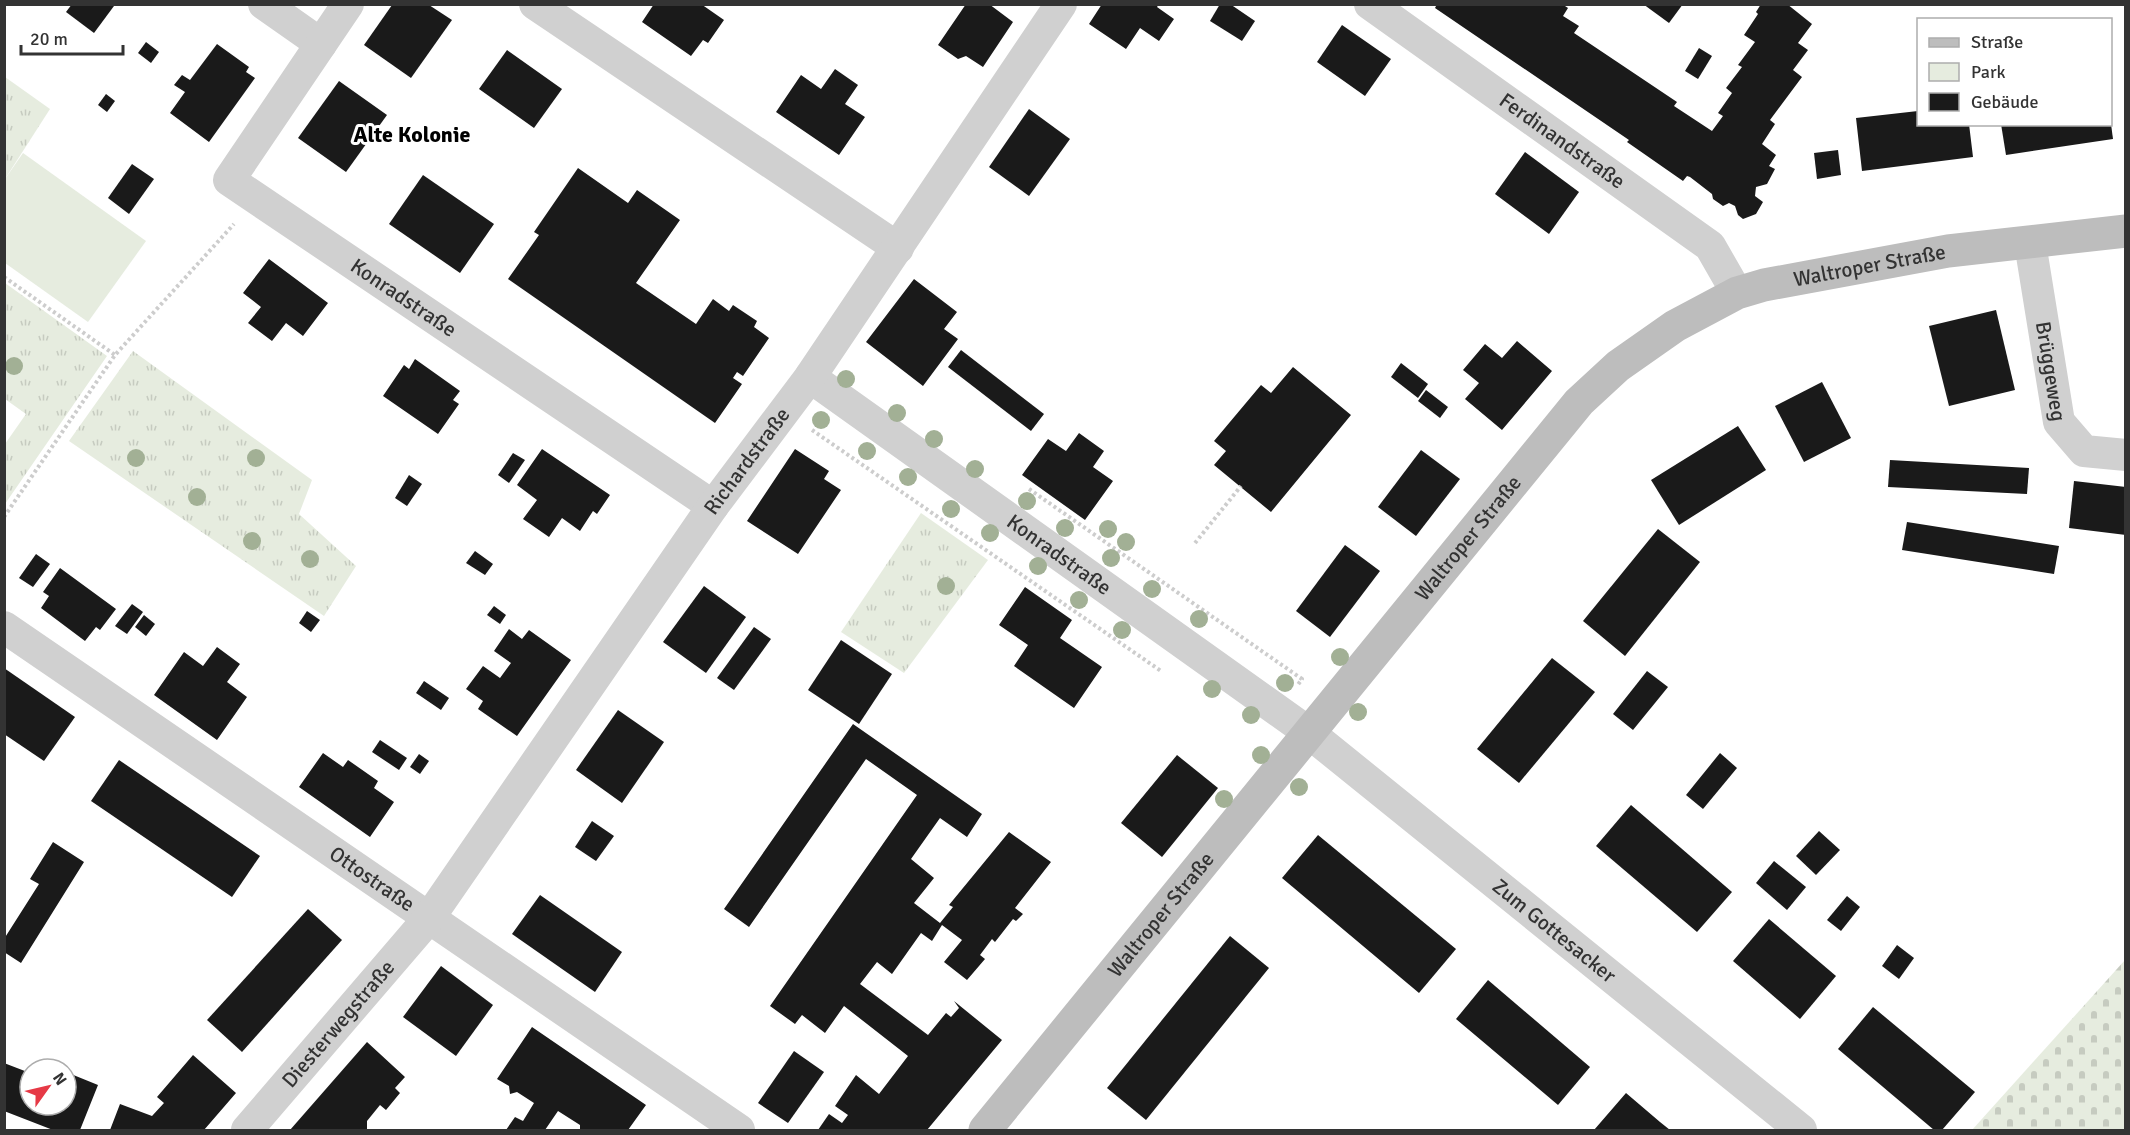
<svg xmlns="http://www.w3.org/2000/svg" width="2130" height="1135" viewBox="0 0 2130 1135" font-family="Signika,sans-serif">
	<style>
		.grass { fill: url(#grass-tufts) }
		.cemetery { fill: url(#cemetery-stones) }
		.green { fill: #e6ecdf }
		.building { fill: #1a1a1a }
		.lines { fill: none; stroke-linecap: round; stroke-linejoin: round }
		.path { stroke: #cdcdcd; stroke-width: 4; stroke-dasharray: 3 3; stroke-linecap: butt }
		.minor { stroke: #d0d0d0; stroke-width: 32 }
		.secondary { stroke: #bdbdbd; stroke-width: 33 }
		.tree { fill: #a2b095 }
		.labels { text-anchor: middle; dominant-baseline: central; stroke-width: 6; stroke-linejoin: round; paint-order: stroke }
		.street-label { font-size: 21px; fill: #333; stroke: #fff }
		.neighbourhood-label { font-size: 22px; font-weight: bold; fill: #000; stroke: #fff }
	</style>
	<defs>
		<pattern id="grass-tufts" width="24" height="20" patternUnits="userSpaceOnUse" patternTransform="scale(1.5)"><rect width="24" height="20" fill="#e6ecdf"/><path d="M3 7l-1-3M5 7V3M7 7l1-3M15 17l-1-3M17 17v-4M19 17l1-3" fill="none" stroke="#c6cbc0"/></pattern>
		<pattern id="cemetery-stones" width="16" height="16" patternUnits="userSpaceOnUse" patternTransform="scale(1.5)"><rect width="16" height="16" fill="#e6ecdf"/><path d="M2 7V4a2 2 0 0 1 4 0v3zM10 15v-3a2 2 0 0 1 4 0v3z" fill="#c6cbc0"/></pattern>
	</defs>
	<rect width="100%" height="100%" fill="#fff"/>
	<!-- grass -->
	<g class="grass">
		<path d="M5,77L50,109L5,179Z"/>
		<path d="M5,283L107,356L5,504V444L26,414L5,399Z"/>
		<path d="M133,351L312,480L299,514L356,566L324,616L69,441Z"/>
		<path d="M921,513L988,560L904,673L841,632Z"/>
	</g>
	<!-- cemetery -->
	<path class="cemetery" d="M2125,960V1130H1972Z"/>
	<!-- green -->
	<path class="green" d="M23,153L146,241L88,322L5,263V179Z"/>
	<!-- building -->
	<g class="building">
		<path d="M72,4H111L114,6L94,33L66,12Z"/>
		<path d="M654,4H701L724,20L708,43L703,40L691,56L642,22Z"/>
		<path d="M966,4H989L1013,22L983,67L966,56L958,59L938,45Z"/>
		<path d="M1102,4H1159L1157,7L1174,19L1159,41L1140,28L1126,49L1089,24Z"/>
		<path d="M1220,4H1230L1255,21L1242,41L1210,21Z"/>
		<path d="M1437,4H1562L1568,8L1563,16L1579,26L1574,33L1677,102L1674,106L1712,131L1723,116L1718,113L1732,93L1726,88L1742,67L1738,65L1755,42L1744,35L1758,14L1756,12L1761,4H1787L1812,24L1798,43L1808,50L1793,70L1802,77L1770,120L1775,124L1762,144L1776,155L1769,166L1775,169L1767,184L1756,187L1755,196L1763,202L1756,214L1743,219L1738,215L1735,206L1729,203L1723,206L1713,199L1712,194L1690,177L1687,176L1683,181L1627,142L1629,140L1435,8Z"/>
		<path d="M1643,4H1683L1669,23Z"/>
		<path d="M392,5H429L452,20L411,78L364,45Z"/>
		<path d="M1342,25L1391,59L1365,96L1317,62Z"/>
		<path d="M146,42L159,52L151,63L138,53Z"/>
		<path d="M217,44L249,67L246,72L255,78L209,142L170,113L185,92L174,85L182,75L190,80Z"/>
		<path d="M1699,48L1712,56L1698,79L1685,71Z"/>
		<path d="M507,50L562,89L534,128L479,89Z"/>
		<path d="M835,69L858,85L845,104L865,117L839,155L776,112L801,75L821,89Z"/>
		<path d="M339,81L387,115L346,172L298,138Z"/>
		<path d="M106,94L115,101L107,112L98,105Z"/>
		<path d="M1029,109L1070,139L1029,196L989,167Z"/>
		<path d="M1918,111V124H1969L1973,157L1862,171L1856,118Z"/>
		<path d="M2001,124H2111L2113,139L2006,155Z"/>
		<path d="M1838,150L1841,175L1817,179L1814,153Z"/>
		<path d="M1525,152L1579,192L1549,234L1495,194Z"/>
		<path d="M132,164L154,179L129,214L108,198Z"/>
		<path d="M578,168L628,203L637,190L680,220L636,283L696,324L713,299L729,311L733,305L757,321L754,327L769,338L743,376L737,372L733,378L742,384L715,423L508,279L539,235L534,232Z"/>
		<path d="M423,175L494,224L460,273L389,224Z"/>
		<path d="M269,259L328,303L303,336L286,323L272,341L248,323L261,307L243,293Z"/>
		<path d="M914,279L957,312L944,329L958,339L923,386L866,342Z"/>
		<path d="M1996,310L2015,390L1949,406L1929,326Z"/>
		<path d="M1517,341L1552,371L1502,430L1465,399L1479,383L1463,370L1485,344L1502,358Z"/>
		<path d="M961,350L1044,414L1031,431L948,367Z"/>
		<path d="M415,359L460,391L453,400L459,404L438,434L383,396L404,365L409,369Z"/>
		<path d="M1401,363L1428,384L1418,398L1391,377Z"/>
		<path d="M1293,367L1351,415L1271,512L1214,465L1226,451L1214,441L1261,385L1271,393Z"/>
		<path d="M1822,382L1851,438L1804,462L1775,406Z"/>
		<path d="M1426,390L1448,407L1440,418L1418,401Z"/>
		<path d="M1738,426L1766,470L1679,525L1651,480Z"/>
		<path d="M1079,433L1104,451L1093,467L1113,481L1085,520L1022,475L1048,439L1066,451Z"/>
		<path d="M542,449L610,495L597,514L593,511L580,531L562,518L549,537L523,519L537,500L517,485Z"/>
		<path d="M795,449L829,471L824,479L841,490L798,554L747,521Z"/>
		<path d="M1421,450L1460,479L1416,536L1378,507Z"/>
		<path d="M513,453L525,460L509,483L498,475Z"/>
		<path d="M1890,460L2029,468L2027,494L1888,487Z"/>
		<path d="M409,475L422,484L407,506L395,498Z"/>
		<path d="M2074,481L2126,487V535L2069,528Z"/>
		<path d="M1907,522L2059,546L2054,574L1902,550Z"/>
		<path d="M1658,529L1700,562L1625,656L1583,621Z"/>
		<path d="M1345,545L1380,571L1330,637L1296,611Z"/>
		<path d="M475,551L493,564L485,575L466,563Z"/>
		<path d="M36,554L50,564L33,587L19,578Z"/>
		<path d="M60,568L116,609L100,630L96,627L85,641L41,608L49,596L43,592Z"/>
		<path d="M704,586L746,617L706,673L663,642Z"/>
		<path d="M1025,587L1072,620L1060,638L1102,667L1074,708L1014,666L1028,645L999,625Z"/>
		<path d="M132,604L143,612L127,634L115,626Z"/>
		<path d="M494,606L506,615L500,624L487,615Z"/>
		<path d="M307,611L320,620L311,632L299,623Z"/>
		<path d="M144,615L155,624L146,636L135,627Z"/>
		<path d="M754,627L771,639L734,690L717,678Z"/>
		<path d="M509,629L522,639L529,630L571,660L517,736L478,709L483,701L466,689L483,666L500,678L511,663L494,651Z"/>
		<path d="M841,640L892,674L859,724L808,690Z"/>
		<path d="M217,647L240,664L227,682L247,697L217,740L154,695L184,652L203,666Z"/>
		<path d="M1552,658L1595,692L1519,783L1477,749Z"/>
		<path d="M4,668L75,717L44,761L4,734Z"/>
		<path d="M1647,671L1668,687L1633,730L1613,714Z"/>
		<path d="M424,681L449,698L441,710L416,693Z"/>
		<path d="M618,710L664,742L622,803L576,770Z"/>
		<path d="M853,724L982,814L967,837L940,818L911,859L934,878L914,903L940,923L953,907L949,905L1009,832L1051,862L1015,908L1023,914L1016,921L1013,919L995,942L992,939L980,955L985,959L967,980L944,962L962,940L942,925L932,941L921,933L892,974L877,962L860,984L928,1035L946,1013L951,1017L959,1008L954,1001L1002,1040L927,1130H818L829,1114L842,1123L848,1115L835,1106L856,1075L879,1094L908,1056L844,1006L825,1033L802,1015L795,1024L770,1006L917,795L866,759L749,927L724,909Z"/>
		<path d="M380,740L407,758L399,770L372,752Z"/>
		<path d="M323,753L343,767L348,760L378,781L374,788L394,802L370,837L299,787Z"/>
		<path d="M1720,753L1737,768L1703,809L1686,795Z"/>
		<path d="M419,754L429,761L420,774L410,767Z"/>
		<path d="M1177,755L1218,788L1162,857L1121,823Z"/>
		<path d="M119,760L260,856L232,897L91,801Z"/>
		<path d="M1631,805L1732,892L1697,932L1596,846Z"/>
		<path d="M592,821L614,836L596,861L575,847Z"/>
		<path d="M1819,831L1840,850L1816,875L1796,856Z"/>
		<path d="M1318,835L1456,949L1419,993L1282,878Z"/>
		<path d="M53,842L84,862L21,963L4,952V939L39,884L30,879Z"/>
		<path d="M1774,861L1806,887L1787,910L1756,883Z"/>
		<path d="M540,895L622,952L595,992L512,934Z"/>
		<path d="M1847,896L1860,907L1841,931L1827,920Z"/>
		<path d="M308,909L342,940L242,1052L207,1020Z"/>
		<path d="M1769,919L1836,976L1800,1019L1733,961Z"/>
		<path d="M1230,936L1269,968L1146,1120L1107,1088Z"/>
		<path d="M1897,945L1914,958L1899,979L1882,966Z"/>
		<path d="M441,966L493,1005L456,1056L403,1017Z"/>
		<path d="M1488,980L1590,1067L1558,1105L1456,1019Z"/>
		<path d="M1873,1007L1975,1092L1942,1130H1934L1838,1049Z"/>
		<path d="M532,1027L646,1105L628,1130H580V1125L558,1111L545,1130H506L515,1117L523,1121L534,1103L517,1092L510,1094L509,1086L497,1079Z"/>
		<path d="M367,1042L405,1077L395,1088L400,1093L386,1110L380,1105L367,1121V1130H290Z"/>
		<path d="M794,1051L824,1072L788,1123L758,1103Z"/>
		<path d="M193,1055L236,1093L204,1130H110L120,1104L152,1116L164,1103L157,1097Z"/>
		<path d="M42,1062L58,1069H39Z"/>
		<path d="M4,1063L30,1073V1105H66V1072L98,1085L80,1130H53L4,1111Z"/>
		<path d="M1626,1093L1660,1122L1670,1130H1594Z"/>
	</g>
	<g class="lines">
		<!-- path -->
		<g class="path">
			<path d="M4,277L115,355"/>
			<path d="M812,430L1161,671"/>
			<path d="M1029,489L1302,679L1297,686"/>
			<path d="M4,517L115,355L234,224"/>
			<path d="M1195,543L1241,486"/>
		</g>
		<!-- minor -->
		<g class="minor">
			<path d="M264,4L321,44"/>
			<path id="s1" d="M348,4L229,180L713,506"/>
			<path d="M535,4L898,248"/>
			<path id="s2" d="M1370,4L1710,246L1737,293"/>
			<path id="s3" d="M2030,243L2059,422L2084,451L2126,455"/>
			<path id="s4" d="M810,377L1308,732L1801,1130"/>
			<path id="s5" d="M4,627L739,1130"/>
			<path id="s6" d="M247,1130L429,918L713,506L810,377L1061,4"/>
		</g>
		<!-- secondary -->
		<path class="secondary" id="s7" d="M985,1130L1579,402L1618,366L1675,326L1737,293L1764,285L1948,251L2126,231"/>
	</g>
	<!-- trees -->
	<g class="tree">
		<circle cx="14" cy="366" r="9"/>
		<circle cx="846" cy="379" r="9"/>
		<circle cx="897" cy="413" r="9"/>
		<circle cx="821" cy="420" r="9"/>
		<circle cx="934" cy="439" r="9"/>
		<circle cx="867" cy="451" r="9"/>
		<circle cx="136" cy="458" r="9"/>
		<circle cx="256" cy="458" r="9"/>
		<circle cx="975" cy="469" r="9"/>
		<circle cx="908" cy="477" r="9"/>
		<circle cx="197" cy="497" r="9"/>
		<circle cx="1027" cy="501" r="9"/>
		<circle cx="951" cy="509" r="9"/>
		<circle cx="1065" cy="528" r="9"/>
		<circle cx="1108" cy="529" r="9"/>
		<circle cx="990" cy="533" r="9"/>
		<circle cx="252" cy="541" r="9"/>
		<circle cx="1126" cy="542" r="9"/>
		<circle cx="1111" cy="558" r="9"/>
		<circle cx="310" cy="559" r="9"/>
		<circle cx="1038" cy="566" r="9"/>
		<circle cx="946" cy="586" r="9"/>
		<circle cx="1152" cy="589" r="9"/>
		<circle cx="1079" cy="600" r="9"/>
		<circle cx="1199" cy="619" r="9"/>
		<circle cx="1122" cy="630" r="9"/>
		<circle cx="1340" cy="657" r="9"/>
		<circle cx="1285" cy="683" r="9"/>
		<circle cx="1212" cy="689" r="9"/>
		<circle cx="1358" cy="712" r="9"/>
		<circle cx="1251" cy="715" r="9"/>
		<circle cx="1261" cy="755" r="9"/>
		<circle cx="1299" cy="787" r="9"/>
		<circle cx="1224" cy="799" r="9"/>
	</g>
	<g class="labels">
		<!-- street labels -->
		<g class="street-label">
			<text stroke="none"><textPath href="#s2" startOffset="236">Ferdinandstraße</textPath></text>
			<text stroke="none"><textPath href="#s7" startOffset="1268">Waltroper Straße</textPath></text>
			<text stroke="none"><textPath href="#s1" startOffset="423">Konradstraße</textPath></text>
			<text stroke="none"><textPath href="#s3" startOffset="130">Brüggeweg</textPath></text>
			<text stroke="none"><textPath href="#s6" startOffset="836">Richardstraße</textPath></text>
			<text stroke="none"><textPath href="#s7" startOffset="764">Waltroper Straße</textPath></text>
			<text stroke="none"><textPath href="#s4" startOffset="306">Konradstraße</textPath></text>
			<text stroke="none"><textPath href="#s5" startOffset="446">Ottostraße</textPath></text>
			<text stroke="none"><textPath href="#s7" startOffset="278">Waltroper Straße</textPath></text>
			<text stroke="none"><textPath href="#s4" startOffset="928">Zum Gottesacker</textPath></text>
			<text stroke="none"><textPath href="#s6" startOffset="140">Diesterwegstraße</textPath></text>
		</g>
		<!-- neighbourhood labels -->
		<g class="neighbourhood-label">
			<text x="412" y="134">Alte Kolonie</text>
		</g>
	</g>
	<!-- border -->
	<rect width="2130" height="1135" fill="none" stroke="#333333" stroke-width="12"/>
	<!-- legend -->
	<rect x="1917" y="18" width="195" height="108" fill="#ffffff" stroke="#adadad" stroke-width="1.5"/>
	<rect x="1929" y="38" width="30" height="9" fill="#bdbdbd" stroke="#adadad" stroke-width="1.5"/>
	<text x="1971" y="48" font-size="18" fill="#333333">Straße</text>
	<rect x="1929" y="63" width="30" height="18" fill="#e6ecdf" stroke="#adadad" stroke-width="1.5"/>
	<text x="1971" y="78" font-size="18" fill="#333333">Park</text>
	<rect x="1929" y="93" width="30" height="18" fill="#1a1a1a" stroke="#adadad" stroke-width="1.5"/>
	<text x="1971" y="108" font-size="18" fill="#333333">Gebäude</text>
	<!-- north arrow -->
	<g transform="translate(48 1087) rotate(56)"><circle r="28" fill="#ffffff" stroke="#adadad" stroke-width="1.5"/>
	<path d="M0-4.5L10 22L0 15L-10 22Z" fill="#e63946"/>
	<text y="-9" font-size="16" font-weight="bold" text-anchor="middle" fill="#333333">N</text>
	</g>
	<!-- scale -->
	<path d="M21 45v9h102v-9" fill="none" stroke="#333333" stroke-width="3"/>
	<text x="30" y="45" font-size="18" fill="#333333" stroke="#ffffff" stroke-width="4.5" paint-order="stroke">20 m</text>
</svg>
